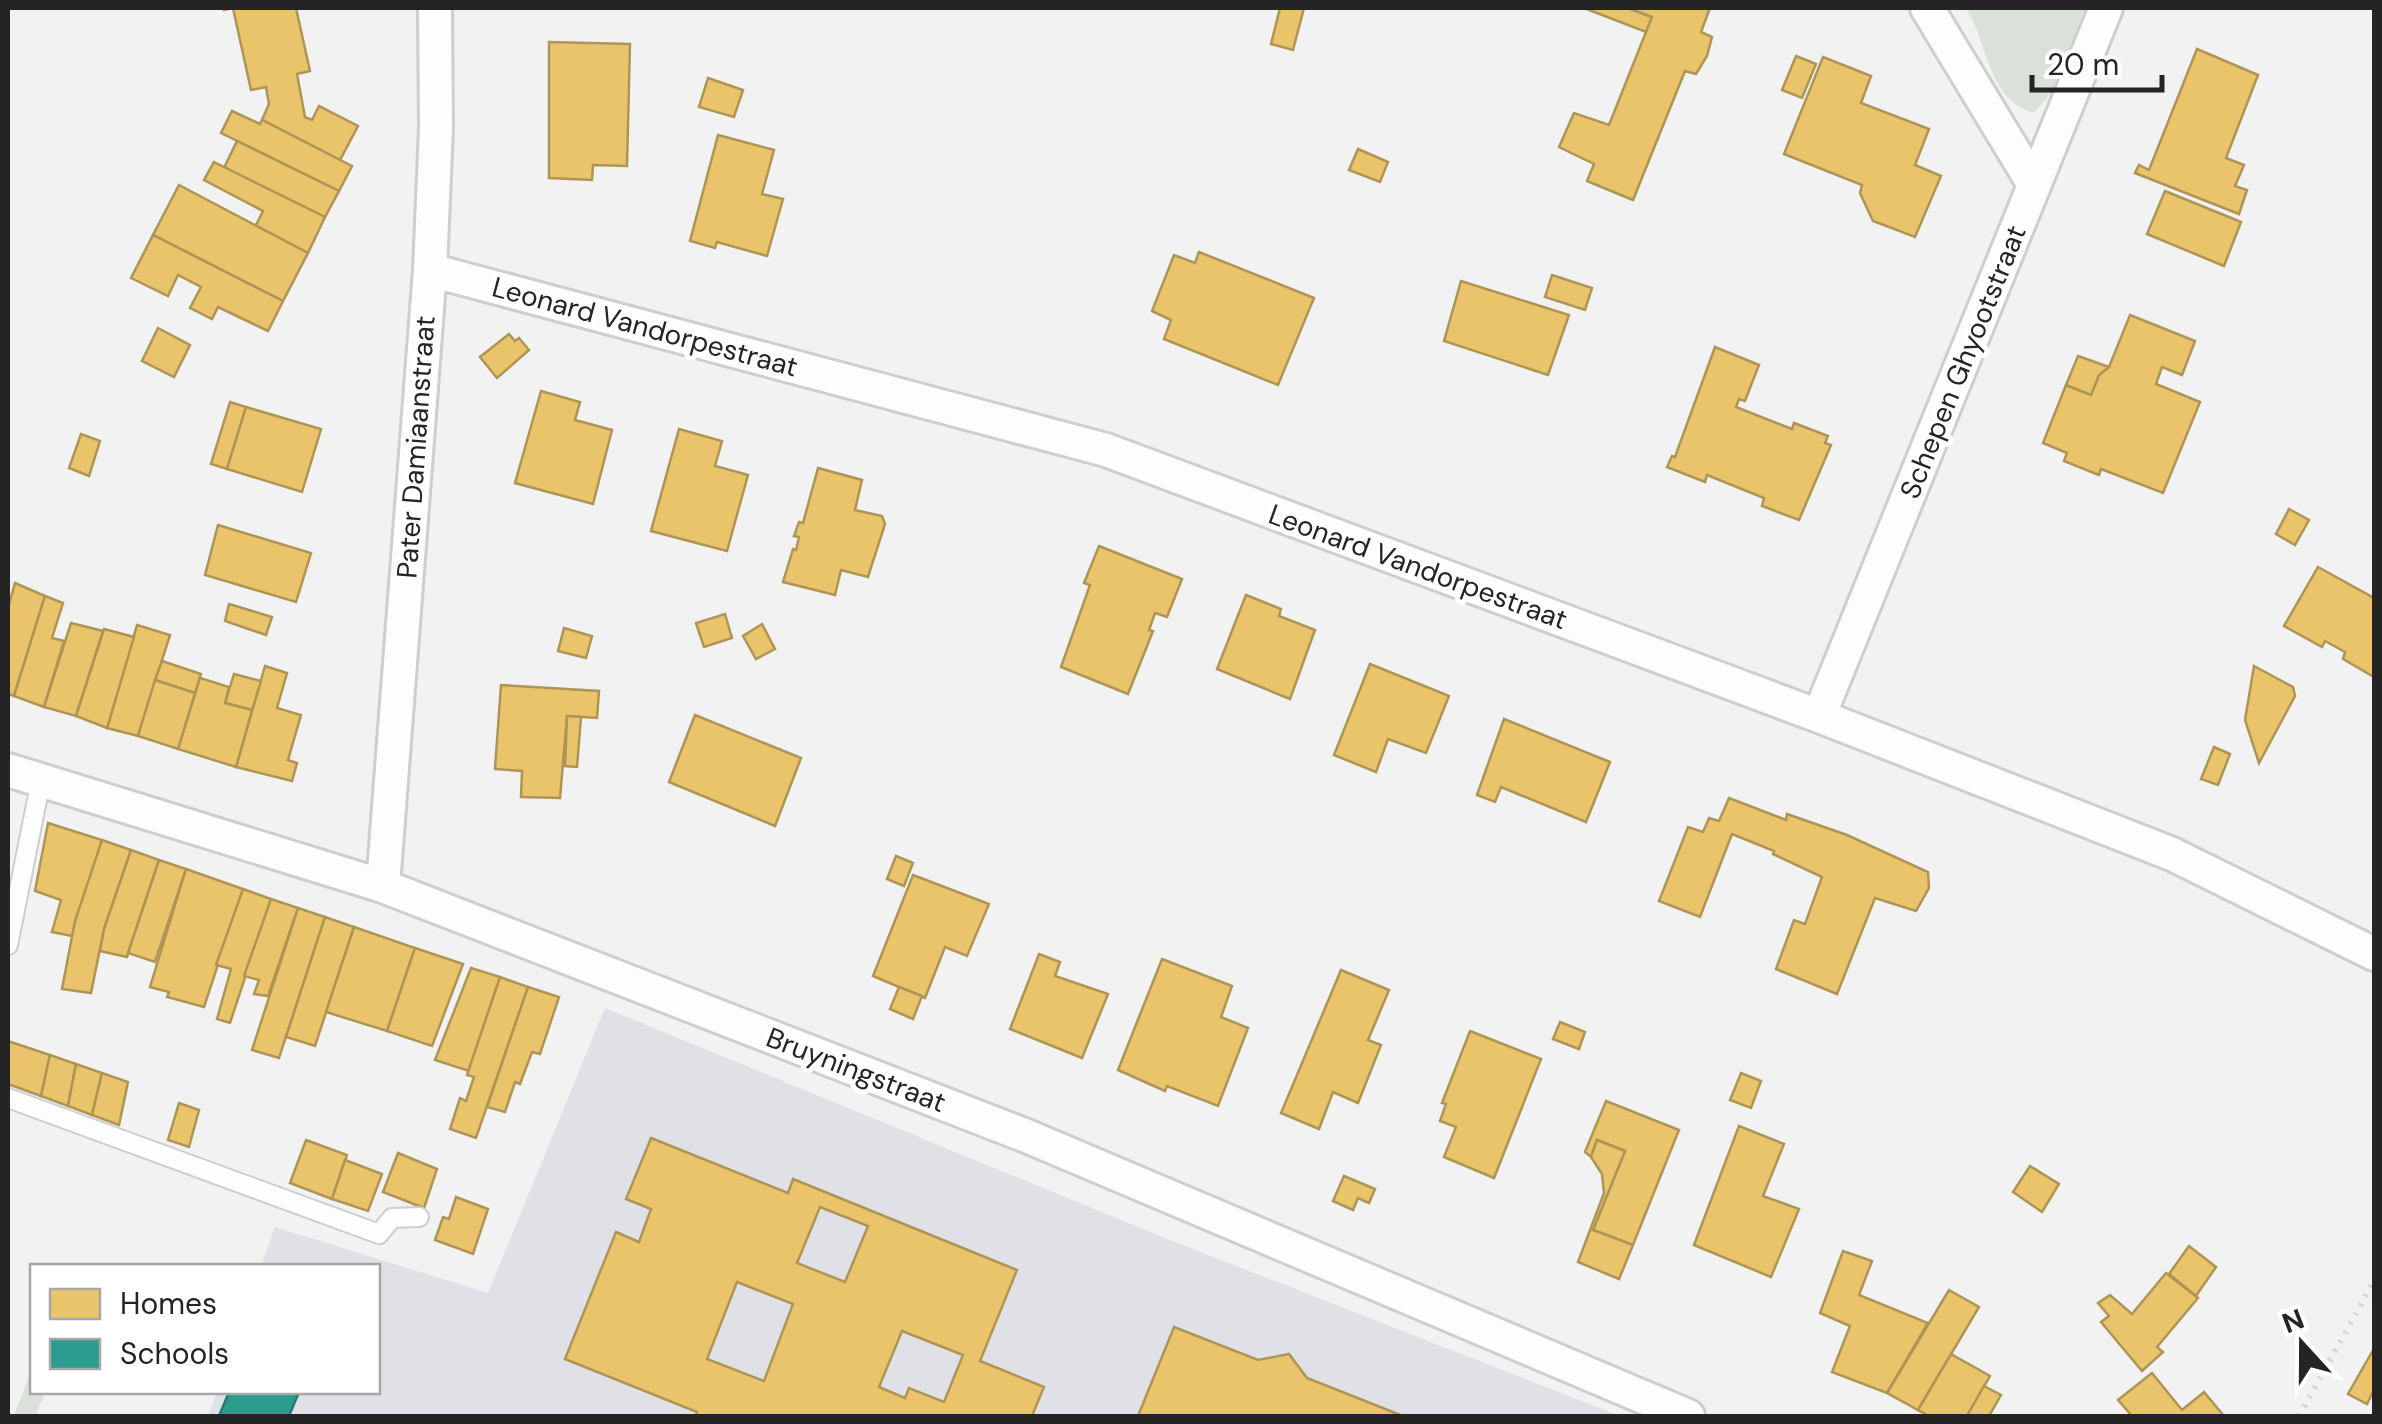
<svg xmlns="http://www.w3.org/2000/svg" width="2382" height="1424" viewBox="0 0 2382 1424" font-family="'DM Sans',sans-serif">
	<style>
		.built { fill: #e0e1e6 }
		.green { fill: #dae1d8 }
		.homes { fill: #e9c46a; stroke: #ae9455; stroke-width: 2.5; fill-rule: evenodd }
		.schools { fill: #2a9d8f; stroke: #28796f; stroke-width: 2.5 }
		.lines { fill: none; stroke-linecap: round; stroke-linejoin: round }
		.lane-casing { stroke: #cececf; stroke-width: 22 }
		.street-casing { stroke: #cececf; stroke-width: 38 }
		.path { stroke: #d5d5d6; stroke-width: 6; stroke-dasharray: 2.5 8; stroke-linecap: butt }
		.lane { stroke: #fdfdfd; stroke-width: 18 }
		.street { stroke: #fdfdfd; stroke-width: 32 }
		.labels { text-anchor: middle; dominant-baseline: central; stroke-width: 10; stroke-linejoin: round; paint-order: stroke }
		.street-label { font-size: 28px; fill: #242425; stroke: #fff }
	</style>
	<rect width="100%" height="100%" fill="#f2f2f3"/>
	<!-- built -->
	<path class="built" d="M605,1008L1165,1238L1620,1416H208L217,1392H378V1266H261L275,1227L488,1293Z"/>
	<!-- green -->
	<g class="green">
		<path d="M1966,8H2085L2052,92L2034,113C1987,100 1988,41 1966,8Z"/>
		<path d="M32,1368V1392H45L36,1414L42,1416H14Z"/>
	</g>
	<!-- homes -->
	<g class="homes">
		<path d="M224,8H296L310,71L297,74L305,117L312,120L319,106L358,126L340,160L262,120L269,104L266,87L251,90L233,8L224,10Z"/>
		<path d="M1280,8H1304L1293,50L1271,44Z"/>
		<path d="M1584,8H1628L1652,17L1646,32Z"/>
		<path d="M1628,8H1710L1701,32L1712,37L1707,56L1696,74L1685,71L1633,200L1587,181L1594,164L1559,147L1574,113L1609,125L1652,17Z"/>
		<path d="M549,42L630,44L627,166L593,165L592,180L549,178Z"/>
		<path d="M2197,49L2258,75L2226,158L2244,165L2235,186L2247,190L2239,214L2135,173L2139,165L2149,170Z"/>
		<path d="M1796,56L1816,64L1802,98L1782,90Z"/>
		<path d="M1823,57L1871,76L1861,103L1929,129L1915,165L1941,176L1915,237L1873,221L1860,193L1862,185L1784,154Z"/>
		<path d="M708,78L743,90L734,117L699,107Z"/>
		<path d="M232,111L260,124L262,120L352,166L339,191L221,133Z"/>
		<path d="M718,135L774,150L762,194L783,199L767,256L717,242L715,248L690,241Z"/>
		<path d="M237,141L339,191L325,217L224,168Z"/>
		<path d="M1358,149L1388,162L1380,182L1349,170Z"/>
		<path d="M214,162L325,217L308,253L255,227L263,211L204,180Z"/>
		<path d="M179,185L308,253L283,301L153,235Z"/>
		<path d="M2165,191L2241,222L2224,266L2147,234Z"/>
		<path d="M153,235L283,301L268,331L218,307L212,319L190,308L201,287L178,275L168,296L131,278Z"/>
		<path d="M1199,252L1314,298L1278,385L1164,339L1171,320L1152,311L1174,255L1195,263Z"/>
		<path d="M1552,275L1592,288L1585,310L1545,297Z"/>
		<path d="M1461,281L1569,315L1548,375L1444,341Z"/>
		<path d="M2130,315L2195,341L2182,375L2162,367L2156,384L2200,402L2163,493L2101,469L2099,475L2064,461L2067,453L2043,443L2066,385L2091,395L2099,375L2109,367Z"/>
		<path d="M158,328L190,345L174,377L142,361Z"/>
		<path d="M509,334L515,341L519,338L529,350L497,378L480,357Z"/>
		<path d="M1715,347L1759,365L1745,401L1739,399L1736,407L1792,429L1794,423L1828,436L1825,443L1831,445L1799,520L1762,506L1764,498L1707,475L1705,482L1667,467L1672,456L1675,457Z"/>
		<path d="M2078,356L2109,367L2099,375L2091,395L2066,385Z"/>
		<path d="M541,391L580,402L575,420L612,430L593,504L515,483Z"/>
		<path d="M230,402L246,407L227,469L211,464Z"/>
		<path d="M246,407L321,429L302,492L227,469Z"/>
		<path d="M679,429L722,441L715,466L748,475L727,551L651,531Z"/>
		<path d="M81,434L100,441L89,476L69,468Z"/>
		<path d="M818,468L862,480L855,510L882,516L885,524L868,577L841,570L835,595L783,582L793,549L796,550L799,537L794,536L799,522L803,523Z"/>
		<path d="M2289,509L2309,520L2295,545L2276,534Z"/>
		<path d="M218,525L311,553L296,602L205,575Z"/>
		<path d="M1099,546L1182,579L1167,617L1155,613L1149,630L1153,631L1128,694L1061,667L1090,585L1084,583Z"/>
		<path d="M2318,567L2374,598V677L2343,659L2345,652L2325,641L2322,647L2284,626Z"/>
		<path d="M15,583L45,596L14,696L8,694V608Z"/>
		<path d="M1246,595L1281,609L1279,616L1315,630L1290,699L1217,669Z"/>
		<path d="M45,596L63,603L52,638L64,641L44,707L14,696Z"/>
		<path d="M229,604L272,617L266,635L225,621Z"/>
		<path d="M725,614L732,638L704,647L696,623Z"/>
		<path d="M71,623L103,631L76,716L44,707Z"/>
		<path d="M762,624L775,649L756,659L743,636Z"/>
		<path d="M137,625L170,635L138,736L107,728Z"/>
		<path d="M564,628L592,636L586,658L558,651Z"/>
		<path d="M104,629L134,637L107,728L76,716Z"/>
		<path d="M162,661L201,674L195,693L155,680Z"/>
		<path d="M1370,664L1449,696L1426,753L1388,739L1376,772L1334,755Z"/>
		<path d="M265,666L287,673L277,708L301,715L288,760L297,763L292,781L236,767Z"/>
		<path d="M2254,666L2293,687L2295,696L2259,763L2245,720Z"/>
		<path d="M234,674L261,681L252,710L225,703Z"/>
		<path d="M200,678L229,687L225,703L252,710L236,767L178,749Z"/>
		<path d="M155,680L195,693L178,749L138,736Z"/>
		<path d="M501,685L599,691L597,718L567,716L560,798L521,797L522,771L495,769Z"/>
		<path d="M695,715L801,758L775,826L669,782Z"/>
		<path d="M567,716L581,717L577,767L565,766Z"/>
		<path d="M1504,719L1610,762L1586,822L1501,787L1495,802L1477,795Z"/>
		<path d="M2214,747L2230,754L2218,785L2201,779Z"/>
		<path d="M1729,798L1786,820L1787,814L1847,835L1928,872L1929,888L1916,911L1875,898L1837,994L1776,969L1794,920L1805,924L1822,877L1773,854L1774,851L1732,834L1700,917L1659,901L1688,827L1703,832L1709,818L1719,821Z"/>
		<path d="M48,823L102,840L72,936L52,932L61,900L35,891Z"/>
		<path d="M102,840L131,850L104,929L91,993L62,989L75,921Z"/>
		<path d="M131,850L159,860L127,957L100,951L104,929Z"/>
		<path d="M896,856L913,863L904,886L887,879Z"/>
		<path d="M159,860L186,869L155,962L128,953Z"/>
		<path d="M186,869L243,889L204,1007L167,997L169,992L150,987Z"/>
		<path d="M913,875L989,904L967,956L945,947L925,998L873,976Z"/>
		<path d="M243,889L271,899L230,1023L217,1019L231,969L216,965Z"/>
		<path d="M271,899L298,908L268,996L254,994L259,980L244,976Z"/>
		<path d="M298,908L325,917L279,1058L252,1050Z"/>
		<path d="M325,917L354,927L315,1046L286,1037Z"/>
		<path d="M354,927L415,948L387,1031L326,1012Z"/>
		<path d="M415,948L463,964L432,1046L387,1031Z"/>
		<path d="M1039,954L1060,962L1055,976L1108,994L1082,1058L1010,1029Z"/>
		<path d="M1162,959L1232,986L1221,1017L1248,1028L1218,1106L1167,1086L1165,1091L1118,1070Z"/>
		<path d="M471,968L500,977L469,1071L435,1060Z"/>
		<path d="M1341,970L1389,990L1368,1040L1381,1045L1358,1103L1333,1092L1319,1129L1281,1113Z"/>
		<path d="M500,977L528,987L476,1138L450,1129L460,1098L466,1101L474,1077L467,1075Z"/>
		<path d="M528,987L559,997L540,1054L532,1052L520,1084L515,1082L505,1112L487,1107Z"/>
		<path d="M899,987L922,996L913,1019L890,1009Z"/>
		<path d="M1560,1022L1585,1032L1579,1049L1553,1039Z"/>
		<path d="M1470,1031L1541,1059L1494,1178L1444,1157L1456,1127L1440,1121L1446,1104L1442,1103Z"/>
		<path d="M8,1041L50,1055L41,1096L8,1084Z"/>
		<path d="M50,1055L76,1064L68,1106L41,1096Z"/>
		<path d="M76,1064L102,1073L92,1115L68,1106Z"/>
		<path d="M102,1073L128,1082L119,1125L92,1115Z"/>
		<path d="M1741,1073L1761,1081L1751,1108L1730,1100Z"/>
		<path d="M1606,1101L1679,1130L1633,1245L1593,1230L1625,1151L1597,1140L1591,1157L1585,1152Z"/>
		<path d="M179,1103L199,1110L189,1147L168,1140Z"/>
		<path d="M1739,1126L1784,1144L1763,1196L1799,1209L1771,1277L1694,1245Z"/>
		<path d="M651,1138L788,1193L793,1179L1017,1270L980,1361L1044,1387L1032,1416H696L697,1412L565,1359L616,1232L639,1242L651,1209L626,1199ZM820,1207L868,1226L845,1282L797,1263ZM737,1282L793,1304L764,1381L707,1359ZM902,1331L963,1355L944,1402L909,1388L905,1398L879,1387Z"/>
		<path d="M306,1140L347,1155L332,1199L290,1183Z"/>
		<path d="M1597,1140L1625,1151L1593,1230L1633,1245L1619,1279L1578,1262L1604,1193L1602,1174L1591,1157Z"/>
		<path d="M398,1153L437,1169L424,1208L383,1192Z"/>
		<path d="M345,1160L382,1174L368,1211L332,1199Z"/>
		<path d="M2030,1166L2059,1184L2042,1212L2013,1192Z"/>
		<path d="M1344,1176L1375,1189L1369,1203L1358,1198L1353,1210L1333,1201Z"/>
		<path d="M456,1197L488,1209L473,1254L435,1240L443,1217L449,1219Z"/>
		<path d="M2189,1246L2216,1267L2196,1296L2169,1274Z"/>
		<path d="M1843,1251L1872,1261L1859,1295L1928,1323L1887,1393L1832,1372L1850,1326L1820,1313Z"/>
		<path d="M2166,1273L2198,1298L2157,1347L2163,1352L2142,1371L2101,1322L2109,1316L2098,1303L2110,1295L2132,1314Z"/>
		<path d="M1949,1290L1979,1307L1918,1410L1887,1393Z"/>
		<path d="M1174,1327L1258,1360L1289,1354L1307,1378L1403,1416H1138Z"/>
		<path d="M2372,1352L2374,1354V1390L2367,1404L2348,1394Z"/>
		<path d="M1951,1354L1990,1376L1967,1416H1929L1918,1410Z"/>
		<path d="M2152,1373L2182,1410L2204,1392L2224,1416H2132L2118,1400Z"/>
		<path d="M1984,1386L2001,1395L1989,1416H1967Z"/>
	</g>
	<!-- schools -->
	<path class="schools" d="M229,1392H299L289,1416H219Z"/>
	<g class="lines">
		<!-- lane casing -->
		<g class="lane-casing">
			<g id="lane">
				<path d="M8,945L41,780"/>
				<path d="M8,1098L379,1234L392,1218L419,1217"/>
			</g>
		</g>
		<!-- street casing -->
		<g class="street-casing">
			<g id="street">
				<path d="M1927,8L2033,183"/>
				<path d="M430,270L1106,450L1819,716L2172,854L2374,954"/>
				<path d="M1819,716L2106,8"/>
				<path d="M8,770L383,886L1029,1137L1688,1416"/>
				<path d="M383,886L430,270L436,128L435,8"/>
			</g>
		</g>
		<!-- path -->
		<path class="path" d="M2299,1416L2374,1281"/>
		<!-- lane -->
		<use href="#lane" class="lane"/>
		<!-- street -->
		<use href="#street" class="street"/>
	</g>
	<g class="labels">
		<!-- street labels -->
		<g class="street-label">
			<text transform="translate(645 327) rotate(15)">Leonard Vandorpestraat</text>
			<text transform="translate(1963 362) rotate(-68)">Schepen Ghyootstraat</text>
			<text transform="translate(416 447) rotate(-86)">Pater Damiaanstraat</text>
			<text transform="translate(1418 567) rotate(20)">Leonard Vandorpestraat</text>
			<text transform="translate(856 1070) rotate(21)">Bruyningstraat</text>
		</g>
	</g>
	<!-- border -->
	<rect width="2382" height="1424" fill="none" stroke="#242425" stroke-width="20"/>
	<!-- legend -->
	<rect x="30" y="1264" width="350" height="130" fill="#ffffff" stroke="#a7a7a8" stroke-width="2.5"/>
	<rect x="50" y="1289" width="50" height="30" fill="#e9c46a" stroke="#a7a7a8" stroke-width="2.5"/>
	<text x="120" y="1314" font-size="30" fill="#242425">Homes</text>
	<rect x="50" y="1339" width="50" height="30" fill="#2a9d8f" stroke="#a7a7a8" stroke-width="2.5"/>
	<text x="120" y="1364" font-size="30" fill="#242425">Schools</text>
	<!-- north arrow -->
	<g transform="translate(2302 1344) rotate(339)" stroke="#ffffff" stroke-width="8" paint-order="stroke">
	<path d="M0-8L18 38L0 25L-18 38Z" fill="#242425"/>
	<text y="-15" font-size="28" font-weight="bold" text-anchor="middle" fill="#242425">N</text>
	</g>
	<!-- scale -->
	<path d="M2032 75v15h130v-15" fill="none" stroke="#242425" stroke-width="5"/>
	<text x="2047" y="75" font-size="30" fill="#242425" stroke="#ffffff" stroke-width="8" paint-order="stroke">20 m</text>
</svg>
